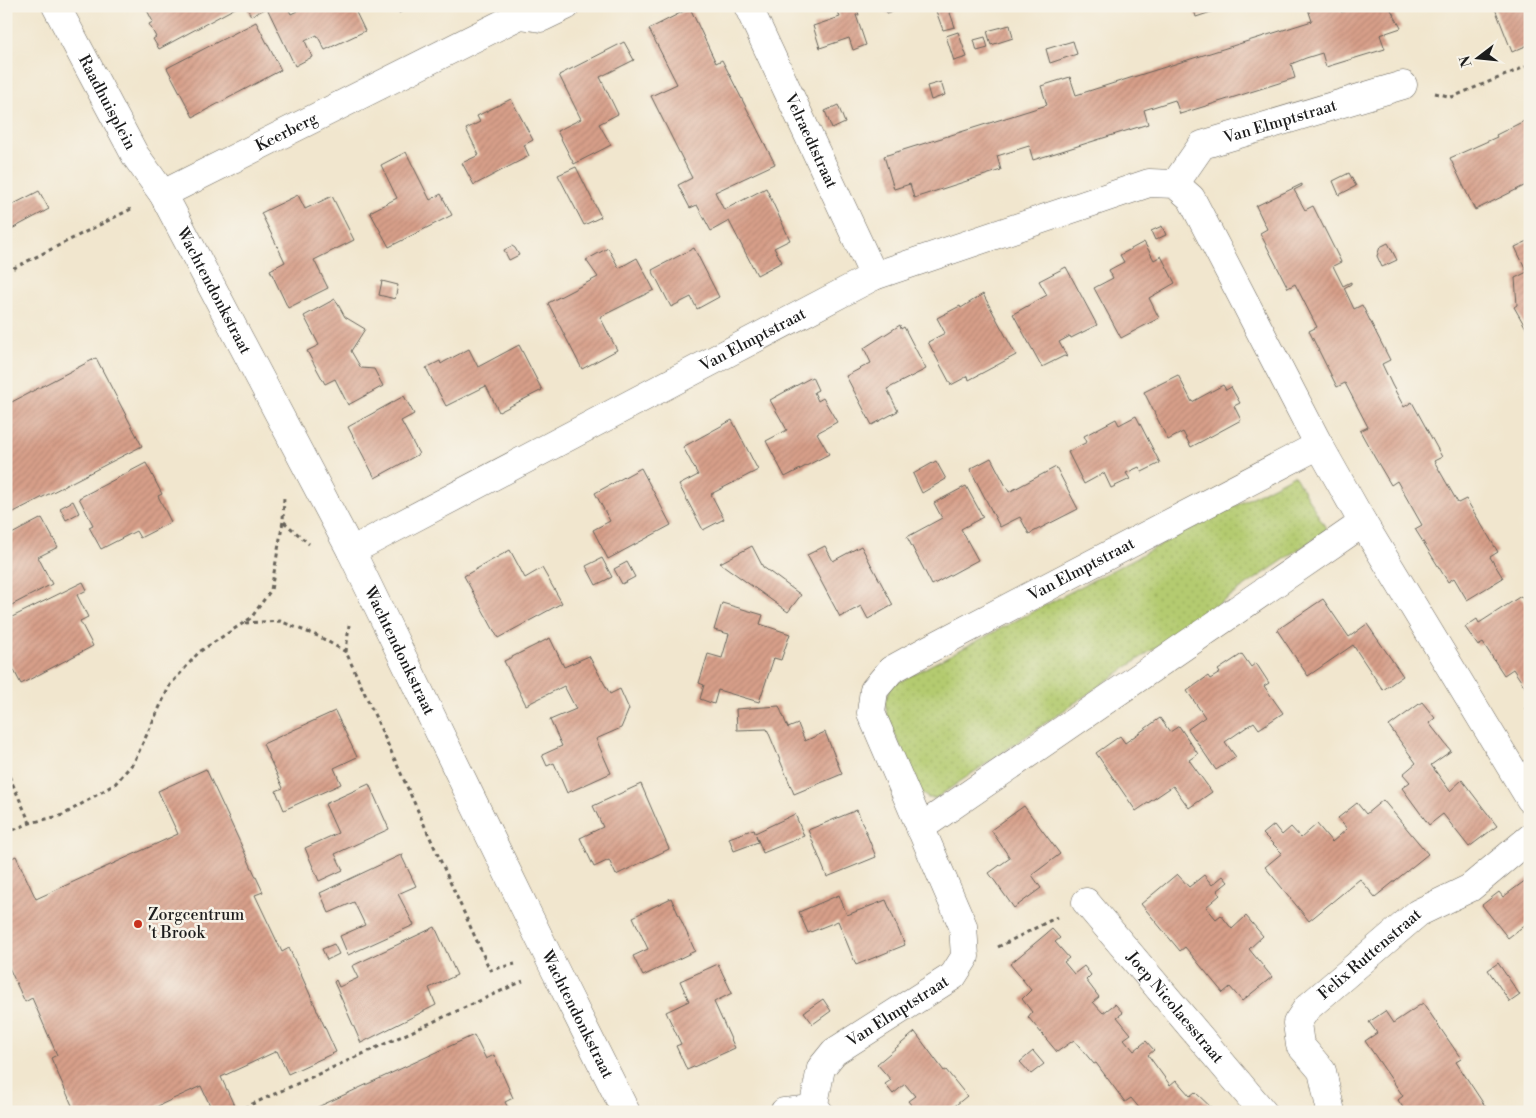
<svg xmlns="http://www.w3.org/2000/svg" width="1536" height="1118" viewBox="0 0 1536 1118" font-family="'Libre Bodoni',serif">
	<style>
		.grass { fill: url(#grass-dots); stroke: #687446 }
		.building { fill: url(#building-hatch) }
		.lines { fill: none; stroke-linecap: round; stroke-linejoin: round }
		.minor-casing { stroke: #67635a; stroke-width: 29 }
		.path { stroke: #67635a; stroke-width: 3; stroke-dasharray: 4 4; stroke-linecap: butt }
		.minor { stroke: #fff; stroke-width: 28 }
		.poi-dot { fill: #c8321e; stroke: #f7f3e8; stroke-width: 2 }
		.labels { text-anchor: middle; dominant-baseline: central; stroke-width: 5; stroke-linejoin: round; paint-order: stroke }
		.street-label { font-size: 16px; fill: #1c1c1c; stroke: #f7f3e8 }
		.poi-label { font-size: 16px; fill: #1c1c1c; stroke: #f7f3e8; text-anchor: start }
	</style>
	<defs>
		<pattern id="grass-dots" width="8" height="8" patternUnits="userSpaceOnUse" patternTransform="scale(1.25)"><rect width="8" height="8" fill="#b4cb6f"/><path d="M2 2h.1M6 6h.1" fill="none" stroke="#9aae60" stroke-width="1.8" stroke-linecap="round"/></pattern>
		<pattern id="building-hatch" width="6" height="6" patternUnits="userSpaceOnUse" patternTransform="scale(1.25)"><rect width="6" height="6" fill="#d79f89"/><path d="M-1 1l2-2M0 6l6-6M5 7l2-2" fill="none" stroke="#b88876"/></pattern>
	</defs>
	<rect width="100%" height="100%" fill="#f7f3e8"/>
	<filter id="ink" filterUnits="userSpaceOnUse"><feTurbulence type="fractalNoise" baseFrequency=".02" numOctaves="2"/><feDisplacementMap in="SourceGraphic" scale="10" xChannelSelector="R" yChannelSelector="G"/><feConvolveMatrix kernelMatrix="1 2 1 2 8 2 1 2 1" color-interpolation-filters="sRGB"/></filter>
	<filter id="wash" filterUnits="userSpaceOnUse"><feTurbulence type="fractalNoise" baseFrequency=".0096" numOctaves="4" result="noise"/><feDisplacementMap in="SourceGraphic" scale="20" xChannelSelector="R" yChannelSelector="G"/><feGaussianBlur stdDeviation="1.12" result="paint"/><feColorMatrix in="noise" values="0 0 0 0 0 0 0 0 0 0 0 0 0 0 0 0 0 1.4 0 .05"/><feComposite in="paint" operator="in"/></filter>
	<g filter="url(#wash)">
		<rect width="100%" height="100%" fill="#f1e6ce"/>
		<!-- grass -->
		<path class="grass" d="M1294,475L1327,530L936,798H928L919,791L887,715L885,701L891,686Z"/>
		<g id="blocks">
			<!-- building -->
			<g class="building">
				<path d="M145,6H239L159,49L153,39L156,37L149,24L153,22Z"/>
				<path d="M246,6H287L291,14L307,6H353L365,31L325,50L317,35L305,41L312,57L295,66L267,8L251,16Z"/>
				<path d="M396,6H414L399,13Z"/>
				<path d="M836,6H856L859,15H856L866,45L853,50L849,38L820,48L813,26L840,17Z"/>
				<path d="M885,6H903L904,8L887,13Z"/>
				<path d="M1193,6H1222L1223,8L1196,17Z"/>
				<path d="M1307,6H1340L1341,12L1360,6H1389L1401,28L1380,35L1385,49L1326,67L1322,53L1306,58L1291,64L1295,78L1209,105L1180,114L1175,100L1144,110L1148,124L1033,160L1029,146L997,156L1001,170L914,198L910,184L894,189L884,156L1047,105L1041,86L1070,77L1076,95L1312,21Z"/>
				<path d="M1494,6H1530V44L1512,52Z"/>
				<path d="M948,7L955,27L943,30L936,11Z"/>
				<path d="M690,8L716,63L722,60L775,164L715,192L724,210L766,188L790,240L774,248L782,262L757,275L729,221L711,231L697,205L690,208L678,185L692,178L651,96L677,84L649,29Z"/>
				<path d="M256,22L281,70L193,117L167,68Z"/>
				<path d="M1010,25L1013,38L991,45L987,31Z"/>
				<path d="M958,32L967,57L954,61L946,36Z"/>
				<path d="M985,37L988,48L977,51L974,40Z"/>
				<path d="M1073,41L1077,54L1050,63L1046,49Z"/>
				<path d="M624,42L634,60L600,77L618,114L599,124L611,145L574,164L557,131L581,119L559,75Z"/>
				<path d="M941,82L945,95L931,100L927,86Z"/>
				<path d="M511,99L533,140L524,145L529,156L474,185L462,163L479,155L466,129L480,122L477,116Z"/>
				<path d="M838,105L845,123L832,129L825,111Z"/>
				<path d="M1524,121L1530,133V183L1475,210L1450,158L1497,137L1496,135Z"/>
				<path d="M406,152L430,200L441,194L452,215L389,247L370,212L397,198L381,165Z"/>
				<path d="M576,167L601,217L584,225L558,175Z"/>
				<path d="M1349,173L1356,186L1339,195L1333,181Z"/>
				<path d="M1302,184V186L1294,190L1305,210L1313,206L1341,262L1333,266L1343,286L1351,282V284L1344,288L1354,309L1362,305L1390,360L1382,364L1392,385L1404,407L1412,402L1442,457L1434,461L1458,503L1466,499L1498,552L1490,557L1503,578L1467,600L1454,578L1448,582L1415,529L1422,525L1397,481L1391,485L1375,458L1360,431L1368,427L1345,383L1337,387L1309,331L1317,327L1295,284L1288,288L1260,233L1267,229L1256,206Z"/>
				<path d="M39,191L49,209L8,231L6,208Z"/>
				<path d="M298,195L305,209L332,196L354,240L314,260L328,288L288,308L270,270L285,262L261,213Z"/>
				<path d="M1162,226L1166,235L1155,240L1151,231Z"/>
				<path d="M1530,240V335L1514,307L1517,305L1515,278L1527,272L1515,247Z"/>
				<path d="M1144,242L1154,260L1161,256L1175,283L1149,298L1159,318L1121,338L1094,288L1113,278L1109,270L1124,262L1120,255Z"/>
				<path d="M1388,243L1397,260L1382,267L1377,256L1380,247Z"/>
				<path d="M512,246L515,248L519,255L509,260L504,250Z"/>
				<path d="M608,248L619,268L637,258L654,290L600,317L617,350L582,369L548,303L598,277L586,260Z"/>
				<path d="M694,248L719,297L697,309L691,297L671,307L652,270Z"/>
				<path d="M1066,267L1097,325L1071,338L1070,336L1059,342L1067,357L1064,356L1042,367L1013,314L1047,295L1039,281Z"/>
				<path d="M382,281L398,285L395,299L379,295Z"/>
				<path d="M983,294L1016,355L969,380L968,376L951,385L928,342L945,333L937,318L960,306L961,308Z"/>
				<path d="M335,299L345,317L365,329L351,351L361,368L374,369L383,386L348,405L335,379L325,384L307,351L319,345L304,316Z"/>
				<path d="M900,325L901,329L904,327L926,369L887,389L898,411L872,425L846,376L871,363L864,348Z"/>
				<path d="M519,345L542,390L499,412L486,386L446,406L426,368L440,361L441,364L444,362L469,349L478,367Z"/>
				<path d="M96,358L142,446L6,516V405Z"/>
				<path d="M1178,375L1192,402L1223,385L1226,390L1231,387L1240,403L1234,406L1241,420L1191,447L1183,432L1168,440L1144,392Z"/>
				<path d="M812,377L818,390L814,392L818,401L823,398L837,422L817,433L829,454L785,477L766,441L787,430L770,400Z"/>
				<path d="M404,396L414,414L401,421L419,454L375,478L348,427Z"/>
				<path d="M1136,416L1160,463L1142,472L1139,467L1126,473L1130,479L1111,488L1104,473L1084,484L1068,452L1087,442L1084,436L1116,419L1119,425Z"/>
				<path d="M732,420L758,470L711,494L724,519L703,530L679,485L698,475L683,447Z"/>
				<path d="M991,458L1009,492L1056,467L1078,509L1029,534L1020,517L1000,527L970,469Z"/>
				<path d="M936,461L946,479L922,493L913,474Z"/>
				<path d="M146,463L162,494L158,496L171,522L140,538L136,531L101,549L89,527L93,525L79,498Z"/>
				<path d="M641,468L671,525L608,559L593,530L610,521L595,493Z"/>
				<path d="M966,486L983,517L961,529L978,560L932,585L907,537L942,518L934,503Z"/>
				<path d="M73,501L79,513L66,520L60,508Z"/>
				<path d="M42,518L58,547L38,557L52,584L6,608V537Z"/>
				<path d="M752,546L763,567L801,595L788,612L720,563Z"/>
				<path d="M825,546L833,561L861,546L893,605L868,619L861,606L840,617L807,555Z"/>
				<path d="M510,550L525,578L542,568L562,603L498,638L464,576Z"/>
				<path d="M602,558L612,577L596,585L586,566Z"/>
				<path d="M627,562L635,577L622,584L614,569Z"/>
				<path d="M83,582L87,590L77,595L88,617L80,621L93,646L21,684L6,655V620Z"/>
				<path d="M1521,596L1530,610V688L1527,690L1513,669L1504,675L1483,643L1478,646L1465,627L1477,619L1479,623Z"/>
				<path d="M1323,599L1349,637L1367,624L1403,676L1383,690L1353,645L1308,676L1277,630Z"/>
				<path d="M722,603L763,615L760,624L790,634L781,660L774,658L759,702L718,690L714,704L700,699L704,685L699,683L708,654L722,658L729,634L714,630Z"/>
				<path d="M550,638L564,667L589,656L610,694L620,689L629,709L621,728L596,739L611,773L567,793L554,763L547,766L542,755L562,746L550,720L576,709L574,705L564,686L526,705L504,661Z"/>
				<path d="M1242,654L1251,667L1256,663L1269,683L1264,686L1283,713L1259,729L1254,722L1225,742L1236,757L1216,770L1188,729L1205,717L1187,691L1208,676L1210,679L1220,673L1218,670Z"/>
				<path d="M1422,702L1435,718L1429,723L1451,751L1431,765L1450,791L1462,780L1497,826L1469,847L1443,814L1429,825L1402,788L1410,782L1403,774L1416,763L1389,726Z"/>
				<path d="M1530,705V716L1525,708Z"/>
				<path d="M779,706L788,728L798,724L805,741L825,732L842,774L794,794L767,729L737,730L736,709Z"/>
				<path d="M335,711L357,757L334,768L341,784L284,810L276,791L283,788L263,744Z"/>
				<path d="M1160,718L1170,732L1179,726L1198,754L1189,760L1212,792L1189,808L1173,786L1136,811L1096,753L1120,736L1125,743Z"/>
				<path d="M206,769L263,892L255,895L282,952L289,948L336,1052L288,1074L277,1051L221,1077L237,1112H213L201,1086L145,1112H75L51,1058L57,1055L32,998L25,1002L6,961V861L16,856L36,899L178,834L158,791Z"/>
				<path d="M369,784L389,829L335,854L343,870L319,881L305,848L338,833L325,804Z"/>
				<path d="M641,784L669,849L616,875L609,860L594,867L580,838L603,827L593,806Z"/>
				<path d="M1383,800L1428,854L1375,897L1360,879L1309,921L1265,867L1282,853L1263,834L1274,825L1282,835L1291,827L1301,838L1317,824L1332,842L1347,829L1338,818L1357,803L1366,814Z"/>
				<path d="M1024,806L1060,854L1032,875L1041,888L1014,908L989,873L1010,858L991,830Z"/>
				<path d="M857,810L876,857L827,877L808,830Z"/>
				<path d="M795,814L804,836L763,853L756,835L758,842L734,851L729,838L754,829L755,833Z"/>
				<path d="M403,854L402,857L416,886L398,894L414,925L348,955L340,936L365,925L354,902L329,913L320,893Z"/>
				<path d="M1177,874L1189,887L1204,875L1212,885L1223,876L1228,882L1217,891L1220,895L1206,907L1216,919L1221,915L1232,929L1246,916L1263,936L1249,949L1272,977L1242,1001L1230,987L1223,993L1185,947L1180,951L1141,904Z"/>
				<path d="M1530,877V921L1508,938L1482,905L1499,892L1503,897Z"/>
				<path d="M839,895L847,915L886,900L905,945L856,965L838,921L808,933L799,912Z"/>
				<path d="M671,898L695,951L643,976L633,956L648,949L633,917Z"/>
				<path d="M435,927L457,975L429,988L436,1005L361,1043L334,982L336,980L339,987L358,978L352,966Z"/>
				<path d="M1052,929L1060,938L1055,942L1069,958L1064,962L1074,974L1084,966L1091,975L1086,980L1099,997L1093,1002L1103,1013L1115,1004L1123,1013L1117,1017L1131,1034L1124,1039L1134,1051L1146,1041L1154,1050L1148,1055L1170,1085L1176,1080L1190,1096L1195,1092L1216,1112H1139L1141,1110L1131,1098L1125,1102L1096,1063L1094,1064L1074,1040L1057,1052L1028,1017L1032,1012L1022,999L1031,990L1010,964Z"/>
				<path d="M334,944L339,954L327,960L322,949Z"/>
				<path d="M1498,963L1520,995L1510,1002L1488,970Z"/>
				<path d="M718,964L732,993L714,1002L735,1048L687,1070L676,1046L681,1044L666,1012L689,1001L680,981Z"/>
				<path d="M823,999L831,1011L813,1024L804,1012Z"/>
				<path d="M1423,1003L1460,1057L1461,1059L1456,1062L1489,1112H1406L1398,1100L1403,1096L1365,1041L1377,1033L1369,1022L1385,1011L1393,1023Z"/>
				<path d="M915,1032L944,1071L946,1070L967,1096L951,1109L953,1112H917L908,1101L915,1096L905,1084L893,1094L885,1084L891,1080L877,1064Z"/>
				<path d="M474,1035L486,1059L494,1055L513,1098L505,1102L510,1112H307Z"/>
				<path d="M1033,1051L1044,1064L1031,1074L1020,1062Z"/>
			</g>
		</g>
	</g>
	<g filter="url(#ink)">
		<use href="#blocks" fill-opacity="0" stroke="#67635a" stroke-width="1"/>
		<g class="lines">
			<!-- minor casing -->
			<g class="minor-casing">
				<g id="minor">
					<path id="s1" d="M56,6L135,155L163,194L351,551L553,966L626,1112"/>
					<path id="s2" d="M748,6L874,276"/>
					<path id="s3" d="M1175,184L1202,145L1403,85"/>
					<path id="s4" d="M163,194L520,15L541,18L566,6"/>
					<path id="s5" d="M351,551L874,276L1149,183L1175,184L1191,198L1319,445L1363,523L1530,799"/>
					<path d="M920,828L1363,523"/>
					<path id="s6" d="M1086,902L1263,1112"/>
					<path id="s7" d="M813,1109L821,1068L834,1052L953,976L965,957L963,926L871,713L874,690L891,670L931,648L1319,445"/>
					<path d="M784,1112L813,1109L819,1112"/>
					<path id="s8" d="M1331,1112L1322,1071L1300,1045L1297,1023L1307,1008L1418,913L1470,888L1530,838"/>
				</g>
			</g>
			<!-- path -->
			<g class="path">
				<path d="M1435,93L1452,97L1530,65"/>
				<path d="M6,272L133,208"/>
				<path d="M284,522L309,544"/>
				<path d="M245,623L280,621L320,637L346,652L490,970L515,964"/>
				<path d="M346,652L349,625"/>
				<path d="M6,769L30,823"/>
				<path d="M6,833L30,823L63,815L115,784L134,762L170,685L199,652L251,618L271,590L283,521L284,497"/>
				<path d="M998,947L1057,917"/>
				<path d="M237,1111L523,981"/>
			</g>
			<!-- minor -->
			<use href="#minor" class="minor"/>
		</g>
	</g>
	<!-- markers -->
	<circle class="poi-dot" cx="138" cy="924" r="5"/>
	<g class="labels">
		<!-- street labels -->
		<g class="street-label">
			<text stroke="none"><textPath href="#s1" startOffset="109">Raadhuisplein</textPath></text>
			<text stroke="none"><textPath href="#s3" startOffset="129">Van Elmptstraat</textPath></text>
			<text stroke="none"><textPath href="#s4" startOffset="138">Keerberg</textPath></text>
			<text stroke="none"><textPath href="#s2" startOffset="149">Velraedtstraat</textPath></text>
			<text stroke="none"><textPath href="#s1" startOffset="326">Wachtendonkstraat</textPath></text>
			<text stroke="none"><textPath href="#s5" startOffset="454">Van Elmptstraat</textPath></text>
			<text stroke="none"><textPath href="#s7" startOffset="754">Van Elmptstraat</textPath></text>
			<text stroke="none"><textPath href="#s1" startOffset="731">Wachtendonkstraat</textPath></text>
			<text stroke="none"><textPath href="#s8" startOffset="199">Felix Ruttenstraat</textPath></text>
			<text stroke="none"><textPath href="#s6" startOffset="138">Joep Nicolaesstraat</textPath></text>
			<text stroke="none"><textPath href="#s7" startOffset="138">Van Elmptstraat</textPath></text>
			<text stroke="none"><textPath href="#s1" startOffset="1136">Wachtendonkstraat</textPath></text>
		</g>
		<!-- poi labels -->
		<g class="poi-label">
			<text x="148" y="915">Zorgcentrum<tspan x="148" dy="18">'t Brook</tspan></text>
		</g>
	</g>
	<!-- margin -->
	<rect width="1536" height="1118" fill="none" stroke="#f7f3e8" stroke-width="25"/>
	<!-- north arrow -->
	<g transform="translate(1478 58) rotate(254)" stroke="#f7f3e8" stroke-width="4" paint-order="stroke">
	<path d="M0-4L9 19L0 12L-9 19Z" fill="#1c1c1c"/>
	<text y="-8" font-size="14" font-weight="bold" text-anchor="middle" fill="#1c1c1c">N</text>
	</g>
</svg>
